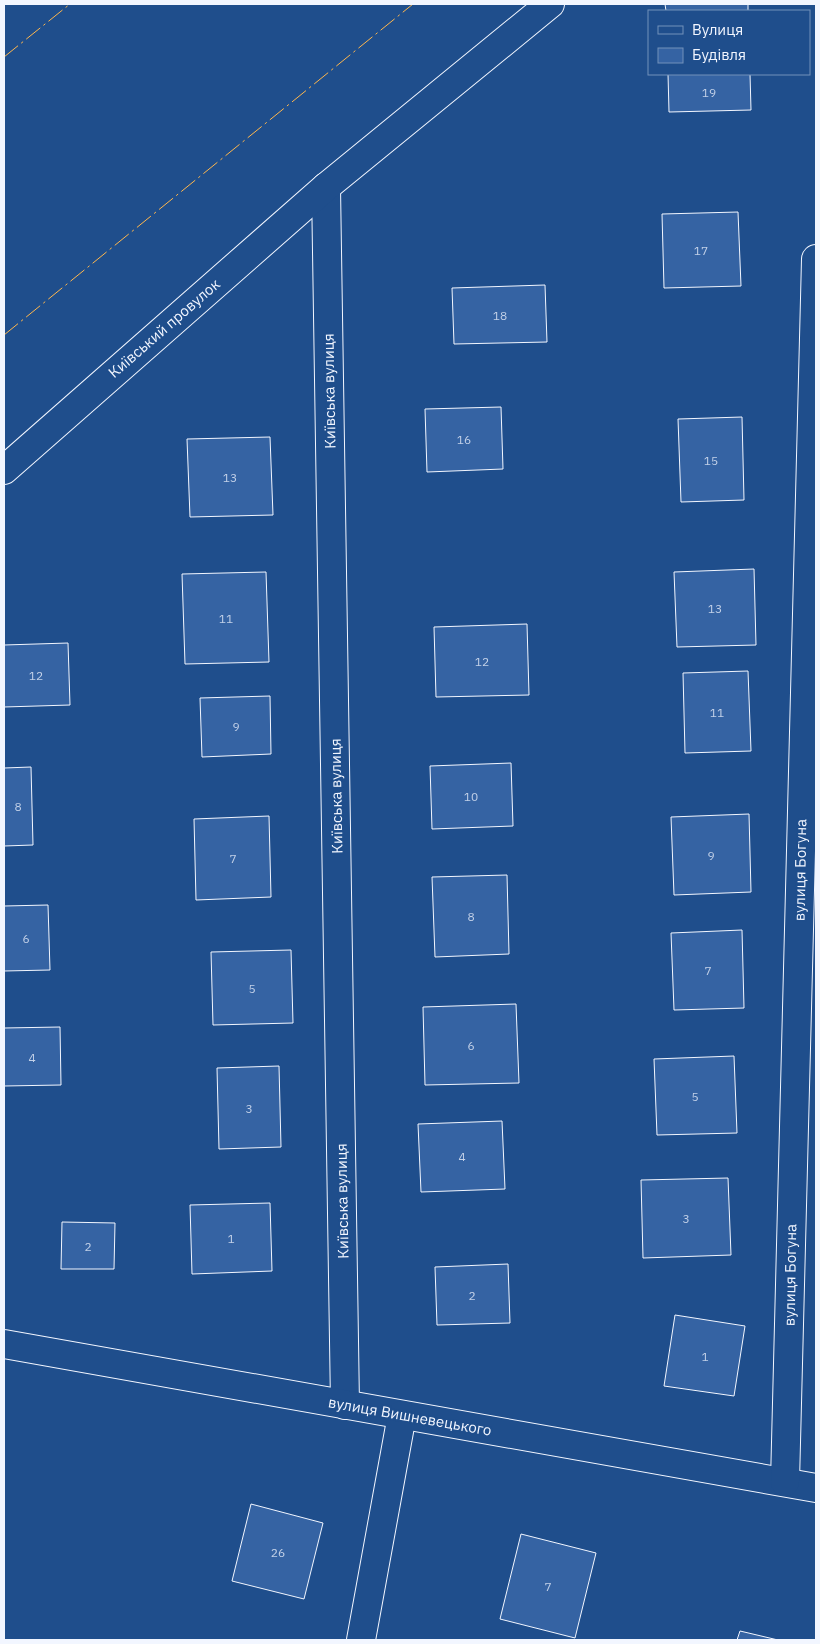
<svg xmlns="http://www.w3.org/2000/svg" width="820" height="1644" viewBox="0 0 820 1644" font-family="'IBM Plex Sans',sans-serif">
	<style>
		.building { fill: #3563a3; stroke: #f2f6ff }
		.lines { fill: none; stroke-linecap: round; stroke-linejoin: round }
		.minor-casing { stroke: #f2f6ff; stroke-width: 30 }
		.minor { stroke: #1f4e8c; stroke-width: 28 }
		.power { stroke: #ffb74d; stroke-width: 1; stroke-dasharray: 18 4 2.5 4; stroke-linecap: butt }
		.labels { text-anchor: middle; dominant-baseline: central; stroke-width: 4; stroke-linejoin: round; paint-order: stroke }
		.number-label { font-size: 12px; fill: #c3d1e8 }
		.street-label { font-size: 15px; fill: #f2f6ff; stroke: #1f4e8c }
	</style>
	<rect width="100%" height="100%" fill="#1f4e8c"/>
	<!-- building -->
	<g class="building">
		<path d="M665,4H748V11H666Z"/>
		<path d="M668,74H750L751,110L669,112Z"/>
		<path d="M738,212L741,286L664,288L662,214Z"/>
		<path d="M545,285L547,342L454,344L452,288Z"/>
		<path d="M501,407L503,469L427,472L425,409Z"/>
		<path d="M742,417L744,500L681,502L678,419Z"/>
		<path d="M270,437L273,515L190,517L187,439Z"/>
		<path d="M754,569L756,645L677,647L674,572Z"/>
		<path d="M266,572L269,662L185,664L182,574Z"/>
		<path d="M527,624L529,695L436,697L434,627Z"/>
		<path d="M68,643L70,705L4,707V645Z"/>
		<path d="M748,671L751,751L685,753L683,673Z"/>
		<path d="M270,696L271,754L202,757L200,698Z"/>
		<path d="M511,763L513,826L432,829L430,766Z"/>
		<path d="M31,767L33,845L4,846V768Z"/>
		<path d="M749,814L751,892L674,895L671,817Z"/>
		<path d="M269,816L271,897L196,900L194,819Z"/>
		<path d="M507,875L509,954L435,957L432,877Z"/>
		<path d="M48,905L50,970L4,971V906Z"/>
		<path d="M742,930L744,1008L674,1010L671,933Z"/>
		<path d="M291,950L293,1023L213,1025L211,952Z"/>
		<path d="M516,1004L519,1083L425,1085L423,1007Z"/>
		<path d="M60,1027L61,1085L4,1086V1028Z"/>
		<path d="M734,1056L737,1133L657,1135L654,1059Z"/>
		<path d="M279,1066L281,1147L219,1149L217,1068Z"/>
		<path d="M502,1121L505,1189L421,1192L418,1124Z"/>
		<path d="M728,1178L731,1255L643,1258L641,1180Z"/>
		<path d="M270,1203L272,1271L192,1274L190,1205Z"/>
		<path d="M62,1222L115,1223L114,1269H61Z"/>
		<path d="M508,1264L510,1323L437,1325L435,1267Z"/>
		<path d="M675,1315L745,1326L734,1396L664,1386Z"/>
		<path d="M251,1504L323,1523L304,1599L232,1581Z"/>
		<path d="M521,1534L596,1553L575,1638L500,1619Z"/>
		<path d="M740,1631L778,1640H737Z"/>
	</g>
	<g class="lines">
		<!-- minor casing -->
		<g class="minor-casing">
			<g id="minor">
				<path d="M326,187L345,1405"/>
				<path d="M4,470L326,187L550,4"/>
				<path d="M4,1344L816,1488"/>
				<path d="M785,1482L816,259"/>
				<path d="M361,1640L402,1415"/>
			</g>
		</g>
		<!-- minor -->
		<use href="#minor" class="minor"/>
		<!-- power -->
		<g class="power">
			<path d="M4,57L70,4"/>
			<path d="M4,335L413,4"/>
		</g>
	</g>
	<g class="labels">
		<!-- number labels -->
		<g class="number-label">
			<text x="709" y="92">19</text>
			<text x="701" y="250">17</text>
			<text x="500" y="315">18</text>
			<text x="464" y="439">16</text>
			<text x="711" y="460">15</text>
			<text x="230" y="477">13</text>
			<text x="715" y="608">13</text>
			<text x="226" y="618">11</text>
			<text x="482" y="661">12</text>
			<text x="36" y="675">12</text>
			<text x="717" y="712">11</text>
			<text x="236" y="726">9</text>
			<text x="471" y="796">10</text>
			<text x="18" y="806">8</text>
			<text x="711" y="855">9</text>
			<text x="233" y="858">7</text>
			<text x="471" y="916">8</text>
			<text x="26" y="938">6</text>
			<text x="708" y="970">7</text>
			<text x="252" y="988">5</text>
			<text x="471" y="1045">6</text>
			<text x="32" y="1057">4</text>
			<text x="695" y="1096">5</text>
			<text x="249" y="1108">3</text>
			<text x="462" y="1156">4</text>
			<text x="686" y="1218">3</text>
			<text x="231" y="1238">1</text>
			<text x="88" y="1246">2</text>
			<text x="472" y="1295">2</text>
			<text x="705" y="1356">1</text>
			<text x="278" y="1552">26</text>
			<text x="548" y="1586">7</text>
		</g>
		<!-- street labels -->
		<g class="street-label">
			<text transform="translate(164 328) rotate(-41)">Київський провулок</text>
			<text transform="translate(329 391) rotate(-91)">Київська вулиця</text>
			<text transform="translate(336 796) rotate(-91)">Київська вулиця</text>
			<text transform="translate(800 870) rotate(-89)">вулиця Богуна</text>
			<text transform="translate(342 1201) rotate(-91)">Київська вулиця</text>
			<text transform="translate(790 1275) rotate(-89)">вулиця Богуна</text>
			<text transform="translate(410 1416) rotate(10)">вулиця Вишневецького</text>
		</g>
	</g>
	<!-- border -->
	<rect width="820" height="1644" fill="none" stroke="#f2f6ff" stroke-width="10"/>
	<!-- legend -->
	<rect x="648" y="10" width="162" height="65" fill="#1f4e8c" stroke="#7391ba"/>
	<rect x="658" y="26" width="25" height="8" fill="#1f4e8c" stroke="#7391ba"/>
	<text x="692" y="35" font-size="15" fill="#f2f6ff">Вулиця</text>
	<rect x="658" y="48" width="25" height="15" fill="#3563a3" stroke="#7391ba"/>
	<text x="692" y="60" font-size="15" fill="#f2f6ff">Будівля</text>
</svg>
